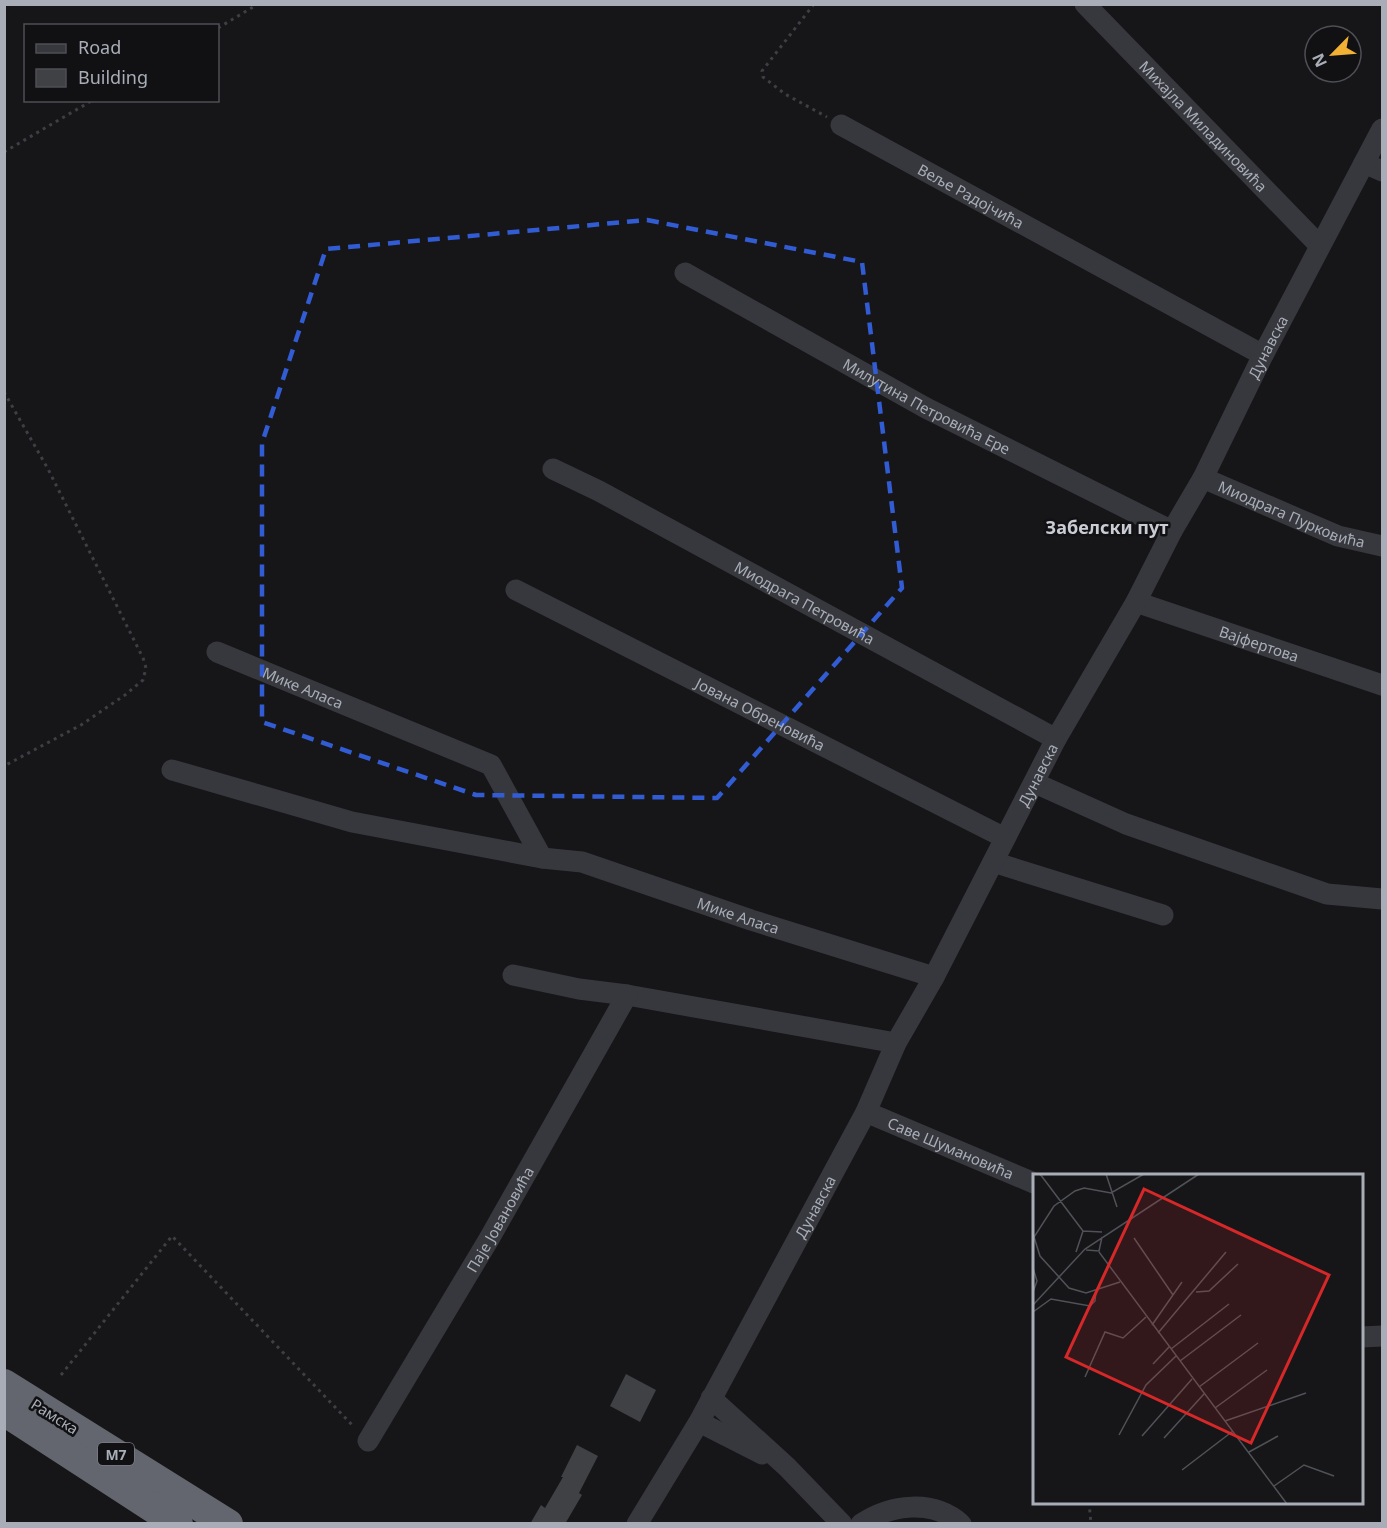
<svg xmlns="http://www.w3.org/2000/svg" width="1387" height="1528" viewBox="0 0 1387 1528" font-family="'Noto Sans',sans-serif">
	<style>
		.building { fill: #404145 }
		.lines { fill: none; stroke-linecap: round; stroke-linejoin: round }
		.path { stroke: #3d3f44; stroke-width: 3; stroke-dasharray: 3 4.5; stroke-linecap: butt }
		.minor { stroke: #37383d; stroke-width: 21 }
		.highway { stroke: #63666e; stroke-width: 30 }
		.marked { fill: none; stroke: #325cd3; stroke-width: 4.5; stroke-dasharray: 12 8; stroke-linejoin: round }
		.labels { text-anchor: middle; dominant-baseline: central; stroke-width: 5; stroke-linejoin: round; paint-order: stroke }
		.shield { fill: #111113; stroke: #7b7e86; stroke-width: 1.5 }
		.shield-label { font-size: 14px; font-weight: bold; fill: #a8adb8 }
		.street-label { font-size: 15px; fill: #a8adb8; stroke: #111113 }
		.quarter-label { font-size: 18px; font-weight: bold; fill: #c9ccd4; stroke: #111113 }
		.inset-road { fill: none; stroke: #505258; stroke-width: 1.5 }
		.view { fill: #d62828; fill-opacity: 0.15; stroke: #d62828; stroke-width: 3 }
		.inset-edge { fill: none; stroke: #a8adb8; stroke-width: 3 }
	</style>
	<rect width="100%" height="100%" fill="#161618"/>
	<!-- building -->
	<g class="building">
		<path d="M626,1374L656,1390L640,1422L610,1406Z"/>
		<path d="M577,1445L598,1456L579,1493L582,1495L565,1524H530L541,1505L545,1508L563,1477H561Z"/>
	</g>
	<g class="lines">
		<!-- path -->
		<g class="path">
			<path d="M814,4L762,71L763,77L785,94L827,117"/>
			<path d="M218,28L258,4"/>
			<path d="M4,152L93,100"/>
			<path d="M4,392L48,469L143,658L146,668L143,680L125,695L81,725L4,766"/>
			<path d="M61,1375L172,1236L354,1427"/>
			<path d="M1089,1502L1091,1524"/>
		</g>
		<!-- minor -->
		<g class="minor">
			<path id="s1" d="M1085,4L1320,246"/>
			<path id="s2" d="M841,125L1263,355"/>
			<path d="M1364,163L1382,171"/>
			<path id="s3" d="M685,273L926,408L1172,531"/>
			<path id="s4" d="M553,469L599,491L1056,739"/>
			<path id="s5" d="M1203,478L1338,536L1382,546"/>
			<path id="s6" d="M516,590L1005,838"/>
			<path id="s7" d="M1136,602L1382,685"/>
			<path id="s8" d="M217,652L491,765L542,858"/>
			<path id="s9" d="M172,770L352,822L542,858L582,862L751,920L934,977"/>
			<path d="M1035,783L1126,824L1327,894L1382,899"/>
			<path d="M993,862L1163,915"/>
			<path d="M513,975L579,989L627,995L896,1043"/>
			<path id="s10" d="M866,1112L1034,1183"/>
			<path d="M1362,1337L1382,1336"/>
			<path d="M711,1398L787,1467L842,1524"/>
			<path d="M699,1422L762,1454"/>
			<path id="s11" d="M368,1441L489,1239L627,995"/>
			<path id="s12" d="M637,1524L699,1422L866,1112L896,1043L934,977L1056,739L1136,602L1172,531L1203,478L1263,355L1382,129"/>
			<path d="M861,1524C891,1504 933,1499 961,1524"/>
		</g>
		<!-- highway -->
		<g class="highway">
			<path d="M4,1384L228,1524"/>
			<path d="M4,1411L178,1524"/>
		</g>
	</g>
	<!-- marked area -->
	<path class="marked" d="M647,220L862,262L902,588L717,798L476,795L262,722V443L326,249Z"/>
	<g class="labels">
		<!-- shield labels -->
		<rect class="shield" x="98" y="1443" width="36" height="22" rx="4.5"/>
		<g class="shield-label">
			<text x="116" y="1454">M7</text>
		</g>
		<!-- street labels -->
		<g class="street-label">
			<text stroke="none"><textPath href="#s1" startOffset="170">Михајла Миладиновића</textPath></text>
			<text stroke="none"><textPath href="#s2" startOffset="148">Веље Радојчића</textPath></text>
			<text stroke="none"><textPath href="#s12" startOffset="1336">Дунавска</textPath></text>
			<text stroke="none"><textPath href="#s3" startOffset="276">Милутина Петровића Ере</textPath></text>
			<text stroke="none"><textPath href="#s5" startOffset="96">Миодрага Пурковића</textPath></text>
			<text stroke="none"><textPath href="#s4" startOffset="285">Миодрага Петровића</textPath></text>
			<text stroke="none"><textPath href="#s7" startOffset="130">Вајфертова</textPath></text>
			<text stroke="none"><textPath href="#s8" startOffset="93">Мике Аласа</textPath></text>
			<text stroke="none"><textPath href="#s6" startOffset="274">Јована Обреновића</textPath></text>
			<text stroke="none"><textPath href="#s12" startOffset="850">Дунавска</textPath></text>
			<text stroke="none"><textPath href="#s9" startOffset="586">Мике Аласа</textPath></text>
			<text stroke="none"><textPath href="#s10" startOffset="92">Саве Шумановића</textPath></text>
			<text stroke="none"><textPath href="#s12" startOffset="364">Дунавска</textPath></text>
			<text stroke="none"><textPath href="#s11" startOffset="258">Паје Јовановића</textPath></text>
			<text transform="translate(55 1416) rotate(32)">Рамска</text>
		</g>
		<!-- quarter labels -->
		<g class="quarter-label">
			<text x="1107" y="527">Забелски пут</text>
		</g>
	</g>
	<!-- overview -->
	<g transform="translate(1033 1174)">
		<rect width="330" height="330" fill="#161618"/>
		<path class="inset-road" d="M7,0L50,57M73,0L84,33M101,64L140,121M53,76L66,77L69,63M43,78L50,57L69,58M66,78L254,330M0,94L4,107L0,118M87,108L53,119L36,114L7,82L1,63L21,32L42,17L51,14L78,19L111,0M163,118L176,117L205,90M0,131L52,75L166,0M0,138L18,125L57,132L62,127L63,117M119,151L149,108M125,159L193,78M138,175L196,130M147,187L208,141M120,190L136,173M52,203L72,158L90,164L113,143M166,213L225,169M182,234L234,196M192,247L273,219M86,261L113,211L143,182M109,262L159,205M131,264L171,220M216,278L245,262M149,296L200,257M241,312L271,291L301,302"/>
		<path class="view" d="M111,15L296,101L218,269L33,183Z"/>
		<rect width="330" height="330" class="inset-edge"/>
	</g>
	<!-- border -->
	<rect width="1387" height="1528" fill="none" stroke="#a8adb8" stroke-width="12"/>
	<!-- legend -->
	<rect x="24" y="24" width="195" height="78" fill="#111113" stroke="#4d4f55" stroke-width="1.5"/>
	<rect x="36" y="44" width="30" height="9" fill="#37383d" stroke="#4d4f55" stroke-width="1.5"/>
	<text x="78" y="54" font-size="18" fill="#a8adb8">Road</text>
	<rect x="36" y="69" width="30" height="18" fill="#404145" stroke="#4d4f55" stroke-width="1.5"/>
	<text x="78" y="84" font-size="18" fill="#a8adb8">Building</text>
	<!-- north arrow -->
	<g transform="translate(1333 54) rotate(245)"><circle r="28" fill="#111113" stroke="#4d4f55" stroke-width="1.5"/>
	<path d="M0-4.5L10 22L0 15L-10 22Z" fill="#f2b134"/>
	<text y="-9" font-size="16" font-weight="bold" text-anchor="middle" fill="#a8adb8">N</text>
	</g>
</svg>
